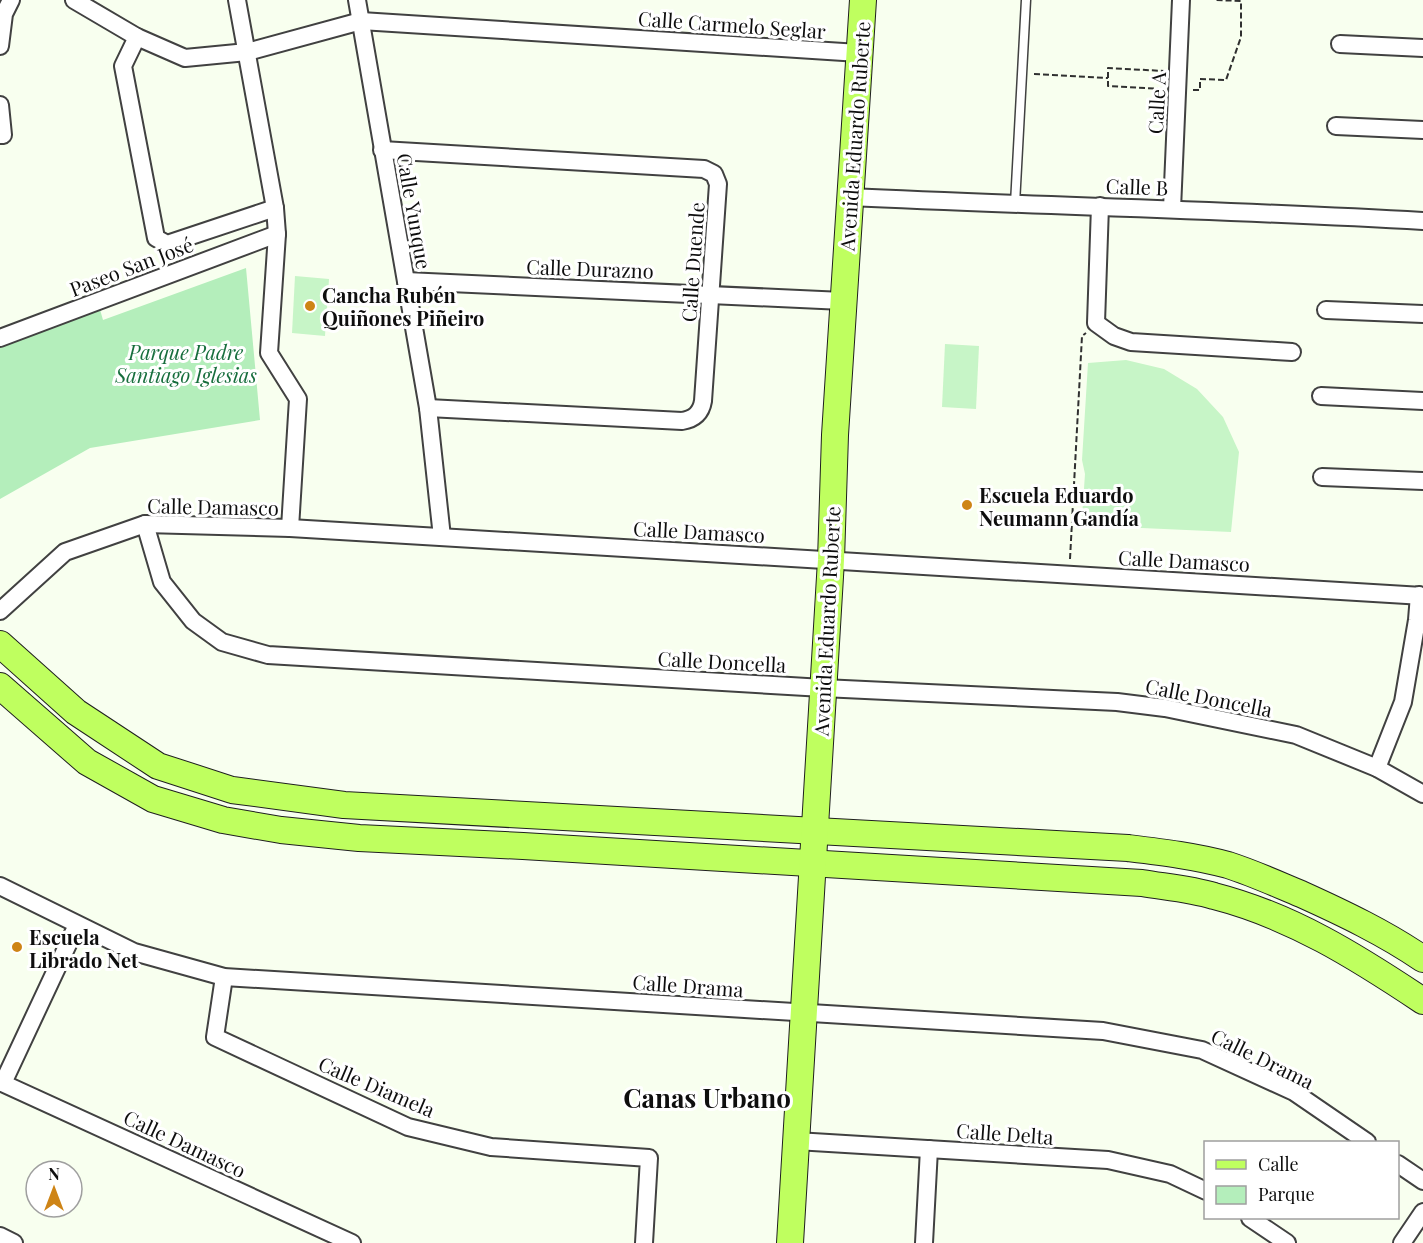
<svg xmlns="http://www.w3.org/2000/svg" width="1423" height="1243" viewBox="0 0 1423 1243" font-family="'Playfair Display',serif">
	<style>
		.park { fill: #b4eebb }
		.pitch { fill: #c7f5c7 }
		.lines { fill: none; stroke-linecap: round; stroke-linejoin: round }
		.lane-casing { stroke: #414141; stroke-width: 11 }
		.street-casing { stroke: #414141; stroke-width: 20 }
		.primary-casing { stroke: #1f1f1f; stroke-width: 28 }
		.path { stroke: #303030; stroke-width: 2; stroke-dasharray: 6 3; stroke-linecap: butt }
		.lane { stroke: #fff; stroke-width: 8 }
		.street { stroke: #fff; stroke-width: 16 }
		.primary { stroke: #bfff5f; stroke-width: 26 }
		.poi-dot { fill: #ce8416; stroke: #fff; stroke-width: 2 }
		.labels { text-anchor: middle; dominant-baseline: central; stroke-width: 6; stroke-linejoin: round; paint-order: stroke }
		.street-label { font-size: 20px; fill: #0e0e0e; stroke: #fff }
		.poi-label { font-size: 20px; font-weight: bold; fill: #0e0e0e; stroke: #fff; text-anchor: start }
		.park-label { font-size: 20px; font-style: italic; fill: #176e3d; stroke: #fff }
		.district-label { font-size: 26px; font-weight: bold; fill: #0e0e0e; stroke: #fff }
	</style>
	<rect width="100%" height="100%" fill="#f8ffef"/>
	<!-- park -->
	<path class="park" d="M246,268L260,420L90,448L0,499V342L99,306L103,320Z"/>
	<!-- pitch -->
	<g class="pitch">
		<path d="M295,276L329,279L325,336L292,333Z"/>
		<path d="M945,344L979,346L976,409L942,407Z"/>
		<path d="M1126,360L1164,369L1197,389L1223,417L1239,452L1231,532L1097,526L1082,517L1085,474L1082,460L1088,363Z"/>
	</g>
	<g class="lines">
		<!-- lane casing -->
		<g class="lane-casing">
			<path id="lane" d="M1015,204L1026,0"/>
		</g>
		<!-- street casing -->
		<g class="street-casing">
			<g id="street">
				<path d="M74,0L137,37L185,58L247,52L361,21L859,53"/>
				<path d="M237,0L275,208L277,234L269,353L298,399L290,528"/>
				<path d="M357,0L428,408L442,537"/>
				<path d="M137,37L123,66L156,238L167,244L275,208"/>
				<path d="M1340,44L1423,48"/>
				<path d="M0,46L4,14L11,0"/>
				<path d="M0,105L3,135H0"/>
				<path d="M1336,126L1423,130"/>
				<path d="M382,150L704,169L714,174L718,184L703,401C701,413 694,419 682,421L428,408"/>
				<path d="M850,197C1041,206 1232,210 1423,221"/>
				<path d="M1100,206L1096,323L1114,336L1131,342L1292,352"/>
				<path d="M1172,209L1181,0"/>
				<path d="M406,281L843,301"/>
				<path d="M1326,310L1423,314"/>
				<path d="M0,338L277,234"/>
				<path d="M1321,396L1423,401"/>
				<path d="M1322,477L1423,481"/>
				<path d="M145,524L162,582L193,621L222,642L268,655L823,688L1117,702L1165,708L1296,735L1377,768L1423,794"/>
				<path d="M0,611L65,552L145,524L290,528L1423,596"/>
				<path d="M1377,768L1403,702L1417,620L1419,595"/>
				<path d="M0,886L134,952L224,977L1103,1031L1202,1050L1294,1092L1367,1142"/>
				<path d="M224,977L215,1037L408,1127L491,1147L649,1158L644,1243"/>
				<path d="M0,1082L352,1243"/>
				<path d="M3,1083L77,925"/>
				<path d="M796,1141L1108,1160L1170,1174L1206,1191"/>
				<path d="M1398,1164L1423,1181"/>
				<path d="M1250,1218L1287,1243"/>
				<path d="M0,1236L14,1243"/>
				<path d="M924,1243L929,1149"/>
				<path d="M1402,1243L1423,1212"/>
			</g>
		</g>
		<!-- primary casing -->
		<g class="primary-casing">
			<g id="primary">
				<path d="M0,644L76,712L158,766L232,790L344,805L1128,848C1161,852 1195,856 1228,865C1253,873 1277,884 1301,894C1343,913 1385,933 1423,959"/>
				<path d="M0,686L87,762L153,799L223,820L281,830L359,838L523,846L1142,883C1166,887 1191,889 1214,896C1292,916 1357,957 1423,1001"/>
				<path d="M790,1243L831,560L835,435L863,0"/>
			</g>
		</g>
		<!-- path -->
		<g class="path">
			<path d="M1034,74L1108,78"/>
			<path d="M1163,89L1108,86V68L1164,71"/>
			<path d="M1193,90H1200V79L1226,80L1241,37V1L1216,0"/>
			<path d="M1070,559L1082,336L1086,333"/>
		</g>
		<!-- lane -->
		<use href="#lane" class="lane"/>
		<!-- street -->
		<use href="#street" class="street"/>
		<!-- primary -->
		<use href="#primary" class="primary"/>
	</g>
	<!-- markers -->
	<g class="poi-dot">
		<circle cx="310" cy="306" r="6"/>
		<circle cx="967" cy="505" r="6"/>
		<circle cx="17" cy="947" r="6"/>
	</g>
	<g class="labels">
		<!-- street labels -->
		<g class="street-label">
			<text transform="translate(732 24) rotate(4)">Calle Carmelo Seglar</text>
			<text transform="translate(1156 103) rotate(-87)">Calle A</text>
			<text transform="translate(854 136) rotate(-86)">Avenida Eduardo Ruberte</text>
			<text transform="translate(1137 186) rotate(2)">Calle B</text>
			<text transform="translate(415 211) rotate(80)">Calle Yunque</text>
			<text transform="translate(692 262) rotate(-86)">Calle Duende</text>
			<text transform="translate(131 266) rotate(-21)">Paseo San José</text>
			<text transform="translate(590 268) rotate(2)">Calle Durazno</text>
			<text transform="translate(213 506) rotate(1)">Calle Damasco</text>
			<text transform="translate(699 531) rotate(3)">Calle Damasco</text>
			<text transform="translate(1184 560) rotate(3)">Calle Damasco</text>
			<text transform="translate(826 621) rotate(-87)">Avenida Eduardo Ruberte</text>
			<text transform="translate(722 661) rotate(3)">Calle Doncella</text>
			<text transform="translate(1209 697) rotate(11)">Calle Doncella</text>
			<text transform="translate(688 985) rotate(4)">Calle Drama</text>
			<text transform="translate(1263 1058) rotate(26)">Calle Drama</text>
			<text transform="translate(377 1086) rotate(23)">Calle Diamela</text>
			<text transform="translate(1005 1133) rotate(4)">Calle Delta</text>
			<text transform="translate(185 1143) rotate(25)">Calle Damasco</text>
		</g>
		<!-- poi labels -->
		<g class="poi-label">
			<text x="322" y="294">Cancha Rubén<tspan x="322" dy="23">Quiñones Piñeiro</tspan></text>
			<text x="979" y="494">Escuela Eduardo<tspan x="979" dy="23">Neumann Gandía</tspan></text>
			<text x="29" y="936">Escuela<tspan x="29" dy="23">Librado Net</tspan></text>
		</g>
		<!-- park labels -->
		<g class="park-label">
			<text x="186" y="351">Parque Padre<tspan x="186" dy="23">Santiago Iglesias</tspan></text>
		</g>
		<!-- district labels -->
		<g class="district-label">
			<text x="707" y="1097">Canas Urbano</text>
		</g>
	</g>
	<!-- legend -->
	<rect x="1204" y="1141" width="195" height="78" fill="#ffffff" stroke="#9f9f9f" stroke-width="1.5"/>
	<rect x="1216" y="1160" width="30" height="9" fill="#bfff5f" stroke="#9f9f9f" stroke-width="1.5"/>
	<text x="1258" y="1171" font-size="18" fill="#0e0e0e">Calle</text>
	<rect x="1216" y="1186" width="30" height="18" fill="#b4eebb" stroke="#9f9f9f" stroke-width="1.5"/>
	<text x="1258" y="1201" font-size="18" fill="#0e0e0e">Parque</text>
	<!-- north arrow -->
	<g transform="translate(54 1189)"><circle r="28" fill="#ffffff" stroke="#9f9f9f" stroke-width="1.5"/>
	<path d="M0-4.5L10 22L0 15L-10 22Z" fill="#ce8416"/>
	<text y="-9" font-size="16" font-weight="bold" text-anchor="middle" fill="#0e0e0e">N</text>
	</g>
</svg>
